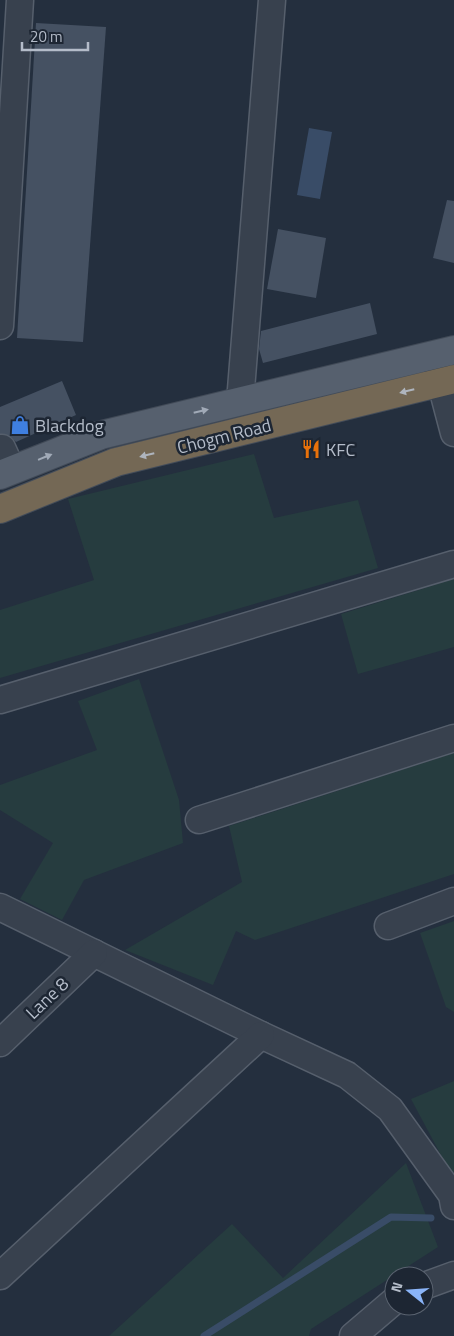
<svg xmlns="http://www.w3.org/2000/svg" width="454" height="1336" viewBox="0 0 454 1336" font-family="'Titillium Web',sans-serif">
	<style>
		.green { fill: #263c3f }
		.water { fill: #394c67 }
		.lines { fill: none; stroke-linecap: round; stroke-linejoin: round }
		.stream { stroke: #394c67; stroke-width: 7 }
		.building { fill: #455162 }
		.minor-casing { stroke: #565f6c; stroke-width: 29 }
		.major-casing { stroke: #414a57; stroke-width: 30 }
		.highway-casing { stroke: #434c59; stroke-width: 30 }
		.minor { stroke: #38414e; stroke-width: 26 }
		.major { stroke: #56606e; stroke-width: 28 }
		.highway { stroke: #746855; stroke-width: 28 }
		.oneway { fill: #aeb4bd }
		.oneway2 { fill: #a1aab7 }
		.labels { text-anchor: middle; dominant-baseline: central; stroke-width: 5; stroke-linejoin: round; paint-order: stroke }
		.poi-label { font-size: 18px; fill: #b4bcc9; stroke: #1d2633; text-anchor: start }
		.street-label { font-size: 18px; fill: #b4bcc9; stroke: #1d2633 }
	</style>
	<rect width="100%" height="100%" fill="#242f3e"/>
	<!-- green -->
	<g class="green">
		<path d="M254,454L274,518L358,500L378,568L0,678V610L94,580L68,499Z"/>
		<path d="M454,579V647L358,674L341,614Z"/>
		<path d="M139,679L179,800L183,843L84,880L62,920L20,899L53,843L0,810V785L97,750L78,701Z"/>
		<path d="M454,753V874L255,940L236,931L213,985L125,950L242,882L229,826Z"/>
		<path d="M454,921V1012L446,1007L420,933Z"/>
		<path d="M454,1081V1172H450L411,1099Z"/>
		<path d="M406,1163L438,1247L311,1329L309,1336H109L232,1224L283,1278Z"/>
	</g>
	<!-- water -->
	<path class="water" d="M309,128L332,132L320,199L297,195Z"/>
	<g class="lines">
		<!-- stream -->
		<path class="stream" d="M204,1336L391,1217L431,1218"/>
	</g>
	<!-- building -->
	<g class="building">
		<path d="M36,23L106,27L83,342L17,338Z"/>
		<path d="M447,200L454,201V263L433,258Z"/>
		<path d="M278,229L326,238L316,298L267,289Z"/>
		<path d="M370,303L377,334L263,363L259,349L261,331Z"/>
		<path d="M62,381L76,415L16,442L10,436L0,434V407Z"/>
	</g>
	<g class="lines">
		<!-- minor casing -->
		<g class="minor-casing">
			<g id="minor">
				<path d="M0,326L20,0"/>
				<path d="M435,361L454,433"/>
				<path d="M240,402L272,0"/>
				<path d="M2,448L12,470"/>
				<path d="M0,700L454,564"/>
				<path d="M199,820L454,738"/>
				<path d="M0,907L261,1035L347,1075L390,1109L452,1195L454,1206"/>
				<path d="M388,926L454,901"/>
				<path d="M0,1043L94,953"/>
				<path d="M0,1276L261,1035"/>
				<path d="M424,1286L454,1275"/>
				<path d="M353,1336L394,1301"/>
			</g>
		</g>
		<!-- major casing -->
		<g class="major-casing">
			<path id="major" d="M0,475L101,435L454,350"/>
		</g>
		<!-- highway casing -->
		<g class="highway-casing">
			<path id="highway" d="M0,509L116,462L454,379"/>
		</g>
		<!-- minor -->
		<use href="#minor" class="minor"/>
		<!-- major -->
		<use href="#major" class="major"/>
		<!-- highway -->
		<use href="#highway" class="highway"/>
	</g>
	<!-- one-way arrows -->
	<defs><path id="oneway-solid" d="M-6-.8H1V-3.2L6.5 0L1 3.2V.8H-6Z" transform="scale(1.25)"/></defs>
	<g class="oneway">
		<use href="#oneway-solid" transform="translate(407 391) rotate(166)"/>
		<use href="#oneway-solid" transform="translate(147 455) rotate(166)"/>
	</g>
	<g class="oneway2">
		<use href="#oneway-solid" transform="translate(201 411) rotate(-13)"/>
		<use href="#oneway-solid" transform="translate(45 457) rotate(-22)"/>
	</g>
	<!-- icons -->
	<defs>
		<g id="shop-bare" transform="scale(1.5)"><path d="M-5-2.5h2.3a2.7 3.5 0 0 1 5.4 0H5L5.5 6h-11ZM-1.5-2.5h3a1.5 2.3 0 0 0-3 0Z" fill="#3f7fe0" stroke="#1d2633" stroke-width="2.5" paint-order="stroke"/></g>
		<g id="restaurant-bare" transform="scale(1.5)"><path d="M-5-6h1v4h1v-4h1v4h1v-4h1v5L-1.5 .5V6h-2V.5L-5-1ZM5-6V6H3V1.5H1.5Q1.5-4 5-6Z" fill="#e8710a" stroke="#1d2633" stroke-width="2.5" paint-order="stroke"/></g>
	</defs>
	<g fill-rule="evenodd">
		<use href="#shop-bare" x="20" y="425"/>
		<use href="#restaurant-bare" x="311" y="449"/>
	</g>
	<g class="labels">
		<!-- poi labels -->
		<g class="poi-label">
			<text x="35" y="425">Blackdog</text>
			<text x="326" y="449">KFC</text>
		</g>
		<!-- street labels -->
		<g class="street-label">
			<text transform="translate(224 436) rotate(-14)">Chogm Road</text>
			<text transform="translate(47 998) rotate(-44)">Lane 8</text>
		</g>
	</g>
	<!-- north arrow -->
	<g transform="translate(409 1291) rotate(287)"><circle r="24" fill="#1d2633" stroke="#59626f"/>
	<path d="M0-4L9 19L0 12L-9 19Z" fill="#8ab4f8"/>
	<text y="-8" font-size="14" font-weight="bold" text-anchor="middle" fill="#b4bcc9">N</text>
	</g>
	<!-- scale -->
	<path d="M22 42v8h66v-8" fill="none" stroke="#b4bcc9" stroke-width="2.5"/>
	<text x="30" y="42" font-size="15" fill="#b4bcc9" stroke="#1d2633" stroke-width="4" paint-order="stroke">20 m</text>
</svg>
